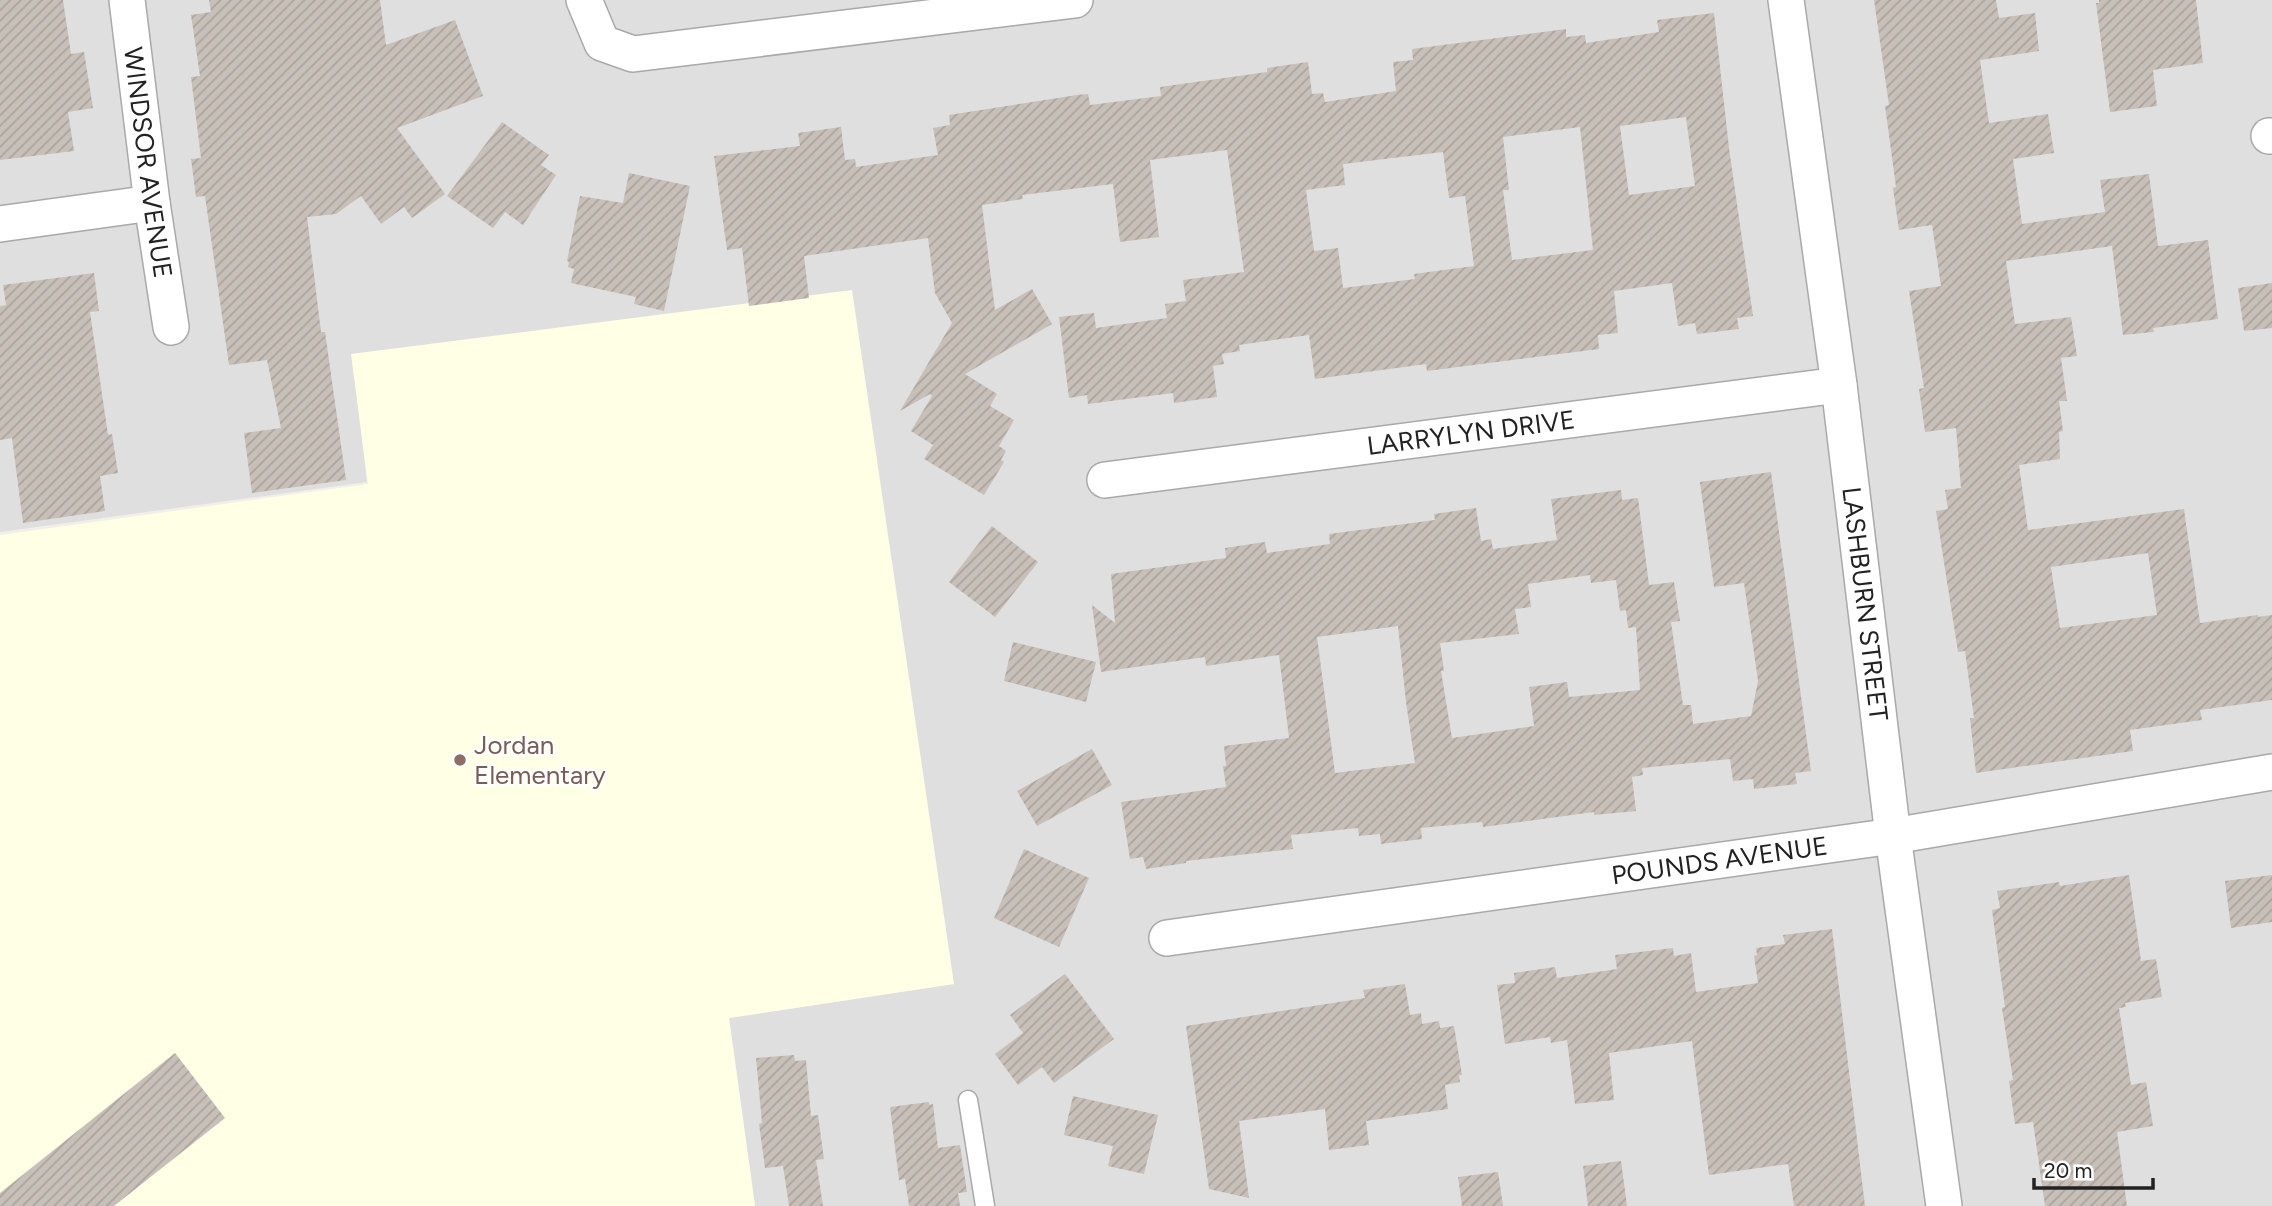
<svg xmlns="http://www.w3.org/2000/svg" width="2272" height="1206" viewBox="0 0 2272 1206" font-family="Figtree,sans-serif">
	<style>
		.residential { fill: #e0dfdf }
		.education { fill: #ffffe5 }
		.building { fill: url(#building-hatch); fill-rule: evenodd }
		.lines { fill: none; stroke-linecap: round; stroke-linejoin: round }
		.lane-casing { stroke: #a9a9a9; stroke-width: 21 }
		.street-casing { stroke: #a9a9a9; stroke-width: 38 }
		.lane { stroke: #fff; stroke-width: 18 }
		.street { stroke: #fff; stroke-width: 35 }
		.education-dot { fill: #8d6e63; stroke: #fff; stroke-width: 2.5 }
		.labels { text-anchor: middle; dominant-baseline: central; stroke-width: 5; stroke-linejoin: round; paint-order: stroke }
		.street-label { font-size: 26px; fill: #222; stroke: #fff }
		.education-label { font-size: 26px; fill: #785e54; stroke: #fff; text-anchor: start }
	</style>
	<defs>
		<pattern id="building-hatch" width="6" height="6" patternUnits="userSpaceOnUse" patternTransform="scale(1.75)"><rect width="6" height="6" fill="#c7bfb8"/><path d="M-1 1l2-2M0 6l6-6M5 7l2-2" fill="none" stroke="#aba49e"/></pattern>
	</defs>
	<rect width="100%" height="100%" fill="#f2efe9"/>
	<!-- residential -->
	<path class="residential" d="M0,0H2272V1206H755L729,1018L954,984L352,354L367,482L0,532Z"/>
	<!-- education -->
	<path class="education" d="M852,290L954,984L729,1018L755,1206H0V535L368,484L351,354Z"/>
	<!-- building -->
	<g class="building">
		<path d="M0,0H63L71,54L84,52L93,108L68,112L74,151L0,160Z"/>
		<path d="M209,0H380L386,45L455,20L483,96L397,128L445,194L412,218L404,207L381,224L361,196L336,214L307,217L321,332H325L346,480L252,493L244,433L281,428L267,360L229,365L205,196L196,197L191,159L201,158L191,77L200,76L191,15L211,12Z"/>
		<path d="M1874,0H1996L1999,18L2035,13L2039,51L1980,60L1989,123L2048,114L2054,153L2013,159L2022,224L2105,212L2100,180L2149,174L2158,246L2208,240L2218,319L2153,328L2154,332L2123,335L2112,246L2006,261L2015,324L2071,317L2077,356L2061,358L2067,401H2059L2063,431L2059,432L2060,459L2019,465L2028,530L2184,509L2200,623L2258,615V617L2272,615V700L2200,710L2202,720L2130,730L2133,751L1976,773L1970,718H1974L1965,651L1958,652L1936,511L1948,509L1945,490L1961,488L1956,428L1925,432L1919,389L1924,388L1909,291L1941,286L1932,225L1899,230L1893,188L1896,187L1885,106L1889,105ZM2148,553L2157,615L2060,628L2051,567Z"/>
		<path d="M2099,0H2196L2203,63L2153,70L2157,106L2110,112L2096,3H2099Z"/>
		<path d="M1714,13L1729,148L1753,316L1737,318L1739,329L1697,334L1695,323L1678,326L1672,283L1614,291L1618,333L1598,335L1599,349L1427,371L1426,364L1315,379L1309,335L1239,345L1240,351L1222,354L1224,364L1213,366L1217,397L1174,403L1173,393L1088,404L1087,395L1069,398L1059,317L1094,313L1096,328L1167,318L1165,304L1186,301L1183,280L1244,272L1227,150L1150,160L1159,237L1120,242L1113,184L1022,195L1023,199L982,205L995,310L1032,289L1052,324L965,374L997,394L990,406L1014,420L999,446L1006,451L1001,460L1004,462L984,495L924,459L933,445L911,431L932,396L930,394L900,411L952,323L935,293L928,238L804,256L809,298L749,306L742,248L727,250L714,156L800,146L798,133L841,127L845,160L855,159L856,167L938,155L933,128L950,125L949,115L1077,95L1088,94L1090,105L1161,96L1160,87L1267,72V68L1308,62L1312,94L1323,93L1325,102L1396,91L1393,62L1413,60L1412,49L1566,29V37L1585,35L1586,43L1659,32L1657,20ZM1686,117L1695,186L1629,195L1620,126ZM1580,127L1593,250L1512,260L1503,190H1509L1503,137ZM1443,152L1449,198L1465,196L1474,266L1414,274L1415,279L1343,288L1338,248L1314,251L1306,190L1345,185L1343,164Z"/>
		<path d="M502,122L549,155L541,165L556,175L523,225L505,212L493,228L447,196Z"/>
		<path d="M629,173L690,186L664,311L634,304L636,297L571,283L574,269L568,267L569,262L567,261L580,196L623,203Z"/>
		<path d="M94,273L99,311L90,312L108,435L112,434L118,473L100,476L105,511L23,523L12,438L0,440V306L6,305L3,285Z"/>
		<path d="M2272,283V328L2244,331L2238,288Z"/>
		<path d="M1771,472L1811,771L1795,773L1797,784L1754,789L1753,779L1733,781L1730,759L1642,768L1643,775L1632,777L1636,811L1594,815V812L1483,827L1482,822L1421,828L1422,839L1381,844L1380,834L1359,836L1358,828L1291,835L1293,849L1186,861V863L1146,869L1143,857L1130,859L1121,802L1226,787L1223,766H1226L1224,746L1289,738L1279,655L1206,666L1205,657L1101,672L1092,605L1115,623L1111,574L1226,558L1225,548L1265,542L1267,553L1330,544L1329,534L1435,520L1434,514L1476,508L1481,541L1491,539L1493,549L1557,540L1551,499L1621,490L1622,500L1638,498L1649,585L1674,582L1680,621L1671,622L1683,705H1691L1693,724L1751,716L1758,681L1744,583L1714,587L1700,482ZM1590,575L1591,583L1616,580L1620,611L1626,610L1628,628L1636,627L1640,690L1569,697L1567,682L1529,687L1534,726L1452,738L1441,671H1444L1440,643L1519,634L1515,609L1531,607L1528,584ZM1398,626L1406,702L1415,763L1335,773L1317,637Z"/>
		<path d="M992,526L1038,562L995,617L949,582Z"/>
		<path d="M1013,642L1096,662L1086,702L1004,681Z"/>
		<path d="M1092,749L1112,785L1037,826L1017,791Z"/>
		<path d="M1024,849L1089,878L1059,947L994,918Z"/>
		<path d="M2129,875L2141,961L2156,959L2162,997L2125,1003L2126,1007L2119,1008L2131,1085L2146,1082L2153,1126L2117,1132L2127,1206H2045L2033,1122L2015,1124L2009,1081L2013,1080L2002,1008L2005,1007L1992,910L2000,908L1997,891L2059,882L2060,886Z"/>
		<path d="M2272,875V922L2231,928L2225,881Z"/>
		<path d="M1832,929L1865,1206H1794L1788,1164L1709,1175L1692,1041L1609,1053L1614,1100L1575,1104L1567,1040L1551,1043L1550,1037L1505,1044L1497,985L1515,983L1514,973L1555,967L1557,978L1617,969L1615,955L1673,948L1674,956L1691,953L1696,992L1758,983L1754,956L1757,955L1756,948L1785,944L1783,935Z"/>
		<path d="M1065,974L1114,1039L1054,1083L1042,1067L1018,1085L995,1054L1023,1033L1010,1015Z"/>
		<path d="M1405,984L1410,1015L1421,1013L1422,1024L1439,1021L1440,1028L1454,1026L1462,1075H1459L1460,1082L1445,1085L1448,1109L1366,1121L1369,1145L1329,1150L1325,1109L1239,1121L1249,1198L1209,1189L1186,1026L1365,998L1363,990Z"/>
		<path d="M175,1053L225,1118L114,1206H0V1193Z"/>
		<path d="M794,1055L795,1061L806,1060L811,1116L818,1115L824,1159L816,1160L823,1206H789L783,1166L765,1168L759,1124L762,1123L756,1058Z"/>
		<path d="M1073,1096L1158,1115L1144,1174L1108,1166L1113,1146L1064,1135Z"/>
		<path d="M929,1102V1105L933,1104L938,1148L960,1145L967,1192L958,1193L960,1206H909L905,1179L899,1180L890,1107Z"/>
		<path d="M1621,1161L1627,1206H1588L1583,1166Z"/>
		<path d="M1498,1172L1503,1206H1462L1458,1177Z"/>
	</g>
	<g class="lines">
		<!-- lane casing -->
		<g class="lane-casing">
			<path id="lane" d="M968,1100L985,1206"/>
		</g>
		<!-- street casing -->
		<g class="street-casing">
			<g id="street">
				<path id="s1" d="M127,0L152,203L171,327"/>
				<path d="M584,0L602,43L633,54L1075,0"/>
				<path id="s2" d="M1786,0L1839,385L1893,836L1944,1206"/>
				<path d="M2269,136H2272"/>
				<path d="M0,224L152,203"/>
				<path id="s3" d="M1105,480L1839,385"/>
				<path id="s4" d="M1167,938L1893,836L2272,772"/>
			</g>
		</g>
		<!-- lane -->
		<use href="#lane" class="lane"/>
		<!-- street -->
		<use href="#street" class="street"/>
	</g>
	<!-- markers -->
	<circle class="education-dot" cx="460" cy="760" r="7"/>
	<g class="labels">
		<!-- street labels -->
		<g class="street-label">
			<text stroke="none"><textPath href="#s1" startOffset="164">WINDSOR AVENUE</textPath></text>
			<text stroke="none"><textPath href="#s3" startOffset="369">LARRYLYN DRIVE</textPath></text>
			<text stroke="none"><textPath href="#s2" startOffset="609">LASHBURN STREET</textPath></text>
			<text stroke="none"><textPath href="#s4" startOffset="558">POUNDS AVENUE</textPath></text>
		</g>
		<!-- education labels -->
		<g class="education-label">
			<text x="474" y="745">Jordan<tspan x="474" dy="30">Elementary</tspan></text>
		</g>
	</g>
	<!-- scale -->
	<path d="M2034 1178v10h119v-10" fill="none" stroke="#222222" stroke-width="3.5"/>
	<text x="2044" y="1178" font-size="21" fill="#222222" stroke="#ffffff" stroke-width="5" paint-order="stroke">20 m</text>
</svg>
